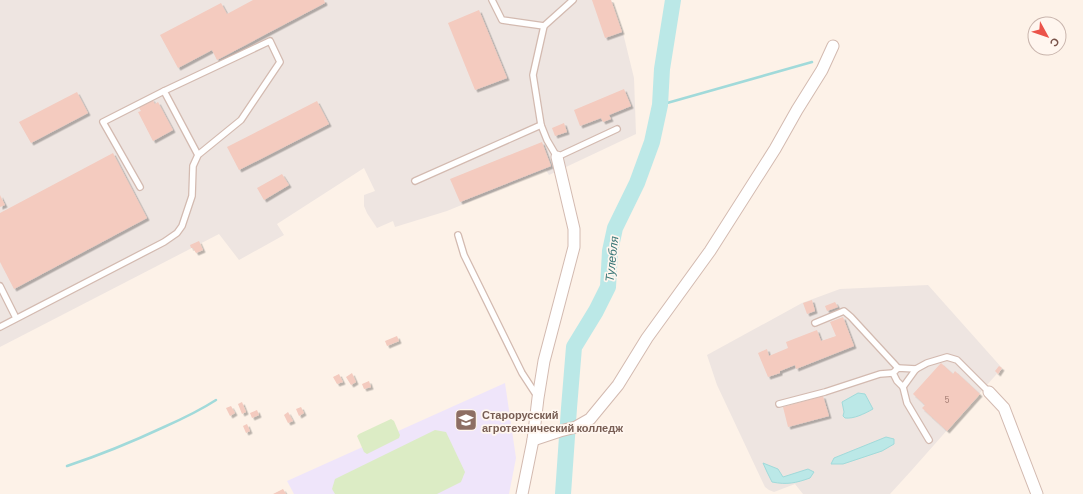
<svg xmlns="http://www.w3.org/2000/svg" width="1083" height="494" viewBox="0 0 1083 494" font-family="Barlow,sans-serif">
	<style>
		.industrial { fill: #eee5e1 }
		.education { fill: #efe5fa }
		.green { fill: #dcecc5 }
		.water { fill: #bbe8e7; stroke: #a1dada }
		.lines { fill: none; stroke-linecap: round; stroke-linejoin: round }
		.stream { stroke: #a1dada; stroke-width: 2.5 }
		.river { stroke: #bbe8e7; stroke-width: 16 }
		.building { fill: #f4cbbf; filter: url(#shadow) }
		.service-casing { stroke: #d3bab0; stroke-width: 8 }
		.minor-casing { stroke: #d3bab0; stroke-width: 13 }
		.service { stroke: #fff; stroke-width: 5.5 }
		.minor { stroke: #fff; stroke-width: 11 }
		.labels { text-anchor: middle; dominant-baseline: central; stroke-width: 3.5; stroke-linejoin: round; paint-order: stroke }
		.number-label { font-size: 9px; fill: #987167 }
		.education-label { font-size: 11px; font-weight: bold; fill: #785e54; stroke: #fff6ef; text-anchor: start }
		.water-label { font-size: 12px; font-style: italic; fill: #3a7777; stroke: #fff6ef }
	</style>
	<defs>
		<filter id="shadow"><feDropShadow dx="2.5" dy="2.5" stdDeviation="0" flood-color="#0004"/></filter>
	</defs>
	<rect width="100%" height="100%" fill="#fdf2e8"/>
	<!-- industrial -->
	<g class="industrial">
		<path d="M0,0H611L623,33L634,78L636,134L549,175L546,170L447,211L395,227L393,221L377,228L367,213L364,206V195L375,191L364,168L277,224L284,235L239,260L219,234L0,347Z"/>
		<path d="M928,285L1002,368L911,471L890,494H803L795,484L774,492L769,490L765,487L717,385L707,355L802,303L840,289Z"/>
	</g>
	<!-- education -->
	<path class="education" d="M505,383L516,458L509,494H294L287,481Z"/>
	<!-- green -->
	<g class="green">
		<path d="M391,419L394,421L400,435L399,438L367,454L364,452L357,436L359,434Z"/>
		<path d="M435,430L446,432L465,472L461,482L437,494H335L332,489L335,479Z"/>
	</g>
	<!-- water -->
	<g class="water">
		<path d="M858,393L865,394L873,409C864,414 854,419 845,418L843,416L844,412L842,402Z"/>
		<path d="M886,437L894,439V444L882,451L843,464H831L834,458Z"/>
		<path d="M763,463L778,469L783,477L808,469L814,472L810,478C796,483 787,485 772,482L767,472Z"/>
	</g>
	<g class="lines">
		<!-- stream -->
		<g class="stream">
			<path d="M660,105L812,62"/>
			<path d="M67,466C100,455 132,442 164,427C182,419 199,411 216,400"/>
		</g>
		<!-- river -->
		<path class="river" d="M563,494L569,408L574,347L596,311L608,287L610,251L615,228L637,183L652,142L660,105L662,69L673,0"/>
	</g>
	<!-- building -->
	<g class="building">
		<path d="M253,0H324L325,3L217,60L212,50L178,68L160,35L221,3L227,14Z"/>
		<path d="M592,0H611L622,32L605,38Z"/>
		<path d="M479,10L507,78L475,90L448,23Z"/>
		<path d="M624,89L631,106L609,115L611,119L603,122L601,118L580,126L574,110Z"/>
		<path d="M77,92L88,113L31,143L19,122Z"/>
		<path d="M152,99L155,104L158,102L173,130L153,141L138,112L141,111L138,106Z"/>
		<path d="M317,101L329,124L239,170L227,147Z"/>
		<path d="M564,123L567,132L555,136L552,128Z"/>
		<path d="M542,142L551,166L460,202L450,179Z"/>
		<path d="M113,153L147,218L14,289L0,262V213Z"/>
		<path d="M282,174L289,185L264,200L257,188Z"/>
		<path d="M0,195L5,205L0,207Z"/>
		<path d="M199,241L203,250L196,253L193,248H191L190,245Z"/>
		<path d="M812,300L815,311L807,314L803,303Z"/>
		<path d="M835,302L838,307L827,311L825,306Z"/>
		<path d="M843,317L854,346L796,369L795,365L780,371V373L768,377L758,353L767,349L769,356L788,348L786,342L817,330L821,341L836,336L830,322Z"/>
		<path d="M397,336L399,341L387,346L385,341Z"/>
		<path d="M941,363L953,374L955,371L980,394L947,431L922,408L925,405L913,394Z"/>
		<path d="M999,366L1002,368L998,374L995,371Z"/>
		<path d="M352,373L356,382L351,385L346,377Z"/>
		<path d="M339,374L343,382L337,384L333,377Z"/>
		<path d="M369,381L371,387L364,389L362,384Z"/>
		<path d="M823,396L829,416L788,427L783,407Z"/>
		<path d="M242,402L246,412L242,414L238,404Z"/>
		<path d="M231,406L235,413L230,416L226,408Z"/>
		<path d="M301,407L304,413L299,416L296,409Z"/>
		<path d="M257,410L259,415L252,418L250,413Z"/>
		<path d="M288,412L293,421L288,423L284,415Z"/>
		<path d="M247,424L250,431L246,433L243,426Z"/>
		<path d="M283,489L286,494H273Z"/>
	</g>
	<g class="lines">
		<!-- service casing -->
		<g class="service-casing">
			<g id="service">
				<path d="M492,0L502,20L544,26"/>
				<path d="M573,0L544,26L533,75L541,125L547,140L557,157L617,129"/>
				<path d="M415,181L541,125"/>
				<path d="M140,187L103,122L164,91"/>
				<path d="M458,235L464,255L522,373L537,396"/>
				<path d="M0,286L16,318"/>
				<path d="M815,323L844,311L851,317L898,368"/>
				<path d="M0,327L164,242L177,233L182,226L192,196L193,166L198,155L241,120L280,62L270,41L164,91L198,155"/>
				<path d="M903,387L897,381L893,373L898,368L916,369"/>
				<path d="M779,404L825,392L880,374L893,373"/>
				<path d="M929,440L907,403L903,387L916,369L927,363L947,357L957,360L989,392"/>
			</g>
		</g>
		<!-- minor casing -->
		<g class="minor-casing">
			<g id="minor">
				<path d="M989,392L1004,408L1037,494"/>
				<path d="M533,440L560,431L576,427L590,419L618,385L647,338L710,251L775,149L797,110L822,70L833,46"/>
				<path d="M522,494L533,440L538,398L544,361L574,247V229L557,157"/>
			</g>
		</g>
		<!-- service -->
		<use href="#service" class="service"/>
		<!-- minor -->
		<use href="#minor" class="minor"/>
	</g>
	<!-- icons -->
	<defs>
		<g id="university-square" transform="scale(1.15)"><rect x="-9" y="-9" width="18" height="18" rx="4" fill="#8d6e63" stroke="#fff6ef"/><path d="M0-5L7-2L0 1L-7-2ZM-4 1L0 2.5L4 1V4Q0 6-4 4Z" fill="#fff"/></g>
	</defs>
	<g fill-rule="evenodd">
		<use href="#university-square" x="466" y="420"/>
	</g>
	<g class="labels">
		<!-- number labels -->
		<g class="number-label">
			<text x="947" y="399">5</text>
		</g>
		<!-- education labels -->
		<g class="education-label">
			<text x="482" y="414">Старорусский<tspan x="482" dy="13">агротехнический колледж</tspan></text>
		</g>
		<!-- water labels -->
		<g class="water-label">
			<text transform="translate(611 259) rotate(-84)">Тулебля</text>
		</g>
	</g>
	<!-- north arrow -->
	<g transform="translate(1047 36) rotate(130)"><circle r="19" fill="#fff6ef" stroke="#c9b5ad"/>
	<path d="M0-3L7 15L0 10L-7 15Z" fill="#eb534a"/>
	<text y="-6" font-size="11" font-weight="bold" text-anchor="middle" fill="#79534a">С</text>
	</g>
</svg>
